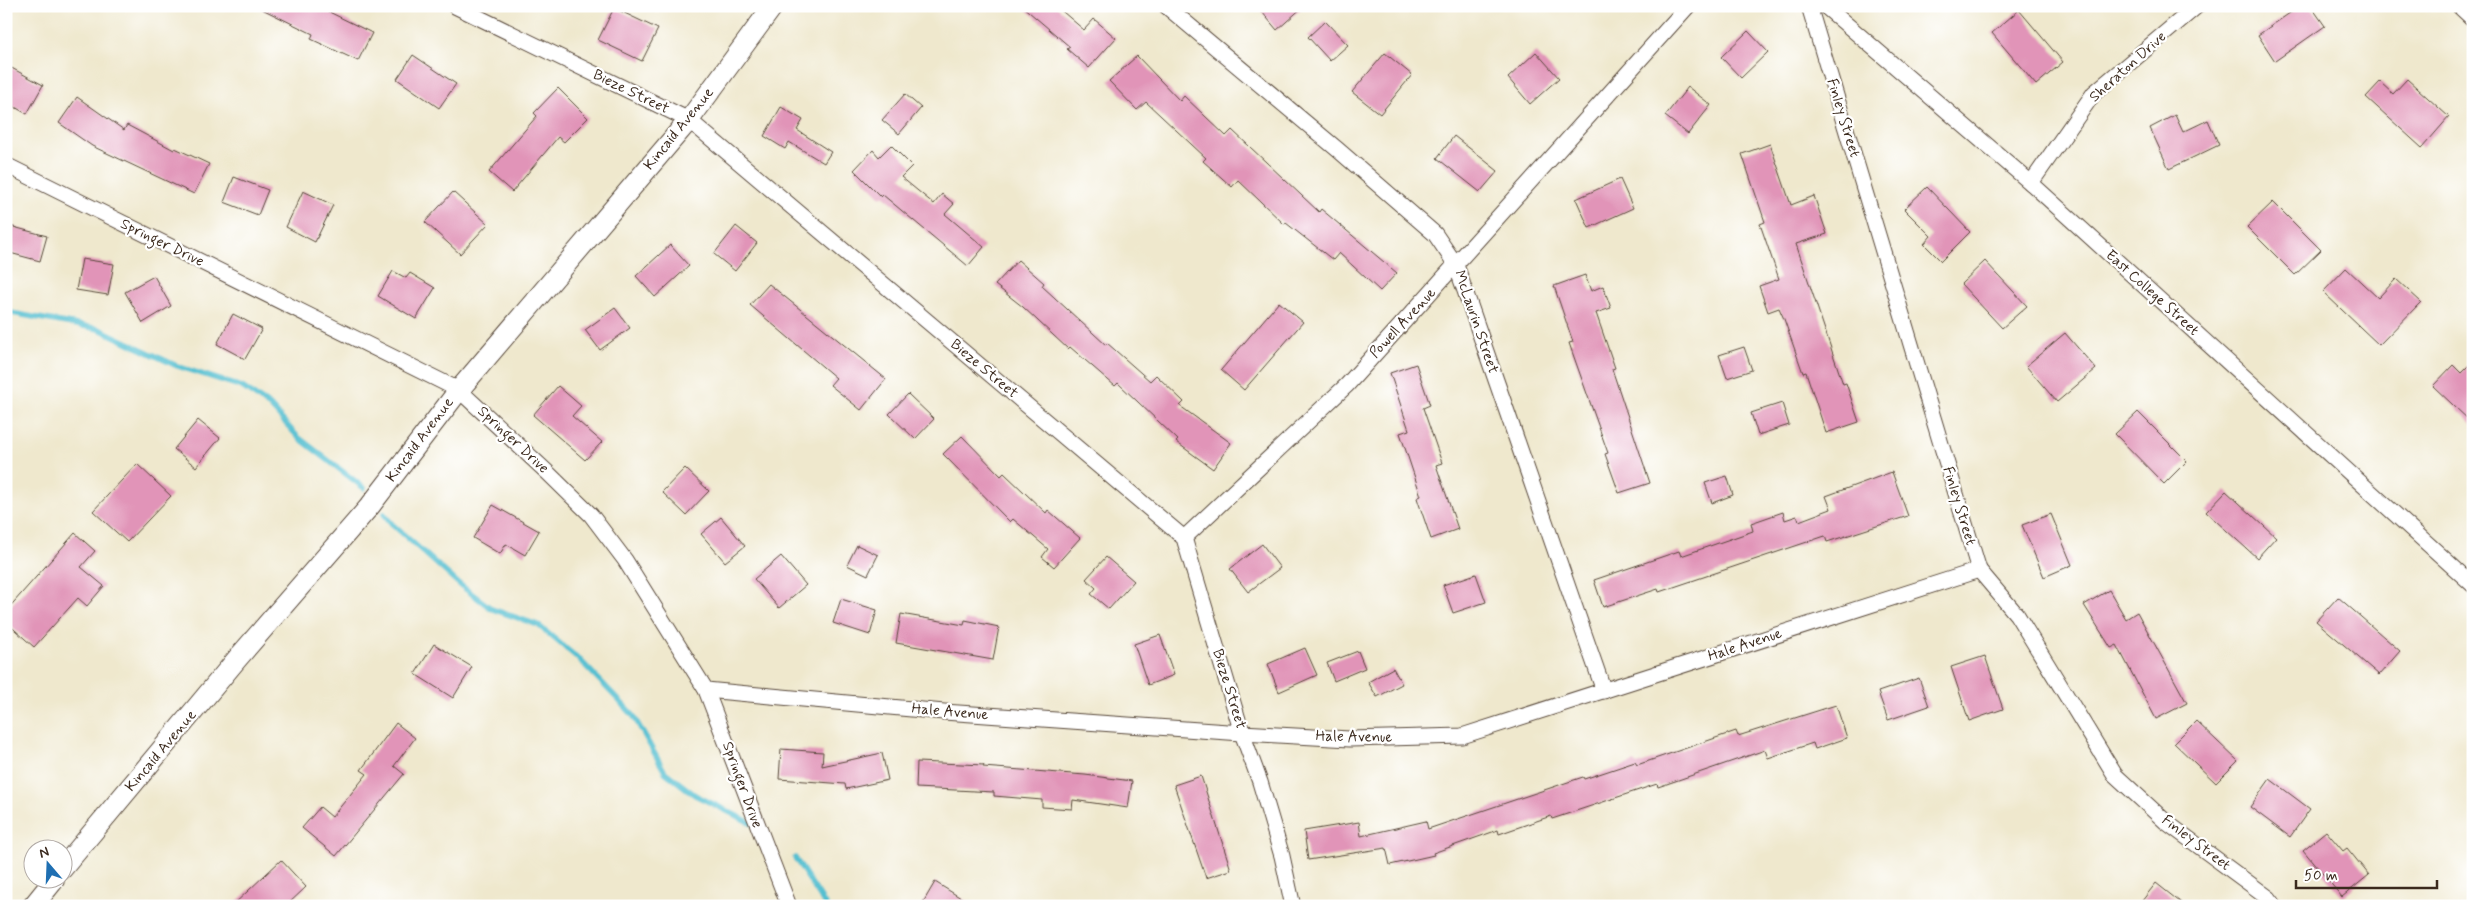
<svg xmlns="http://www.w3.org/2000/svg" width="2479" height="912" viewBox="0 0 2479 912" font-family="Mynerve,sans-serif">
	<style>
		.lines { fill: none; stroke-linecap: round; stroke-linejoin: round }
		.stream { stroke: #55bfd0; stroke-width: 5.5 }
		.building { fill: #e194b8 }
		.street-casing { stroke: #564638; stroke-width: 17 }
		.secondary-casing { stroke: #564638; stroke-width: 22 }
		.street { stroke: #fff; stroke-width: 15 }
		.secondary { stroke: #fff; stroke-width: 20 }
		.labels { text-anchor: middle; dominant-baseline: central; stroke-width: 4.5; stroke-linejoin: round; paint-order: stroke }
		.street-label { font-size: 15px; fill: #3b2a1e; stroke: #fff }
	</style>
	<rect width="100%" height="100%" fill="#fff"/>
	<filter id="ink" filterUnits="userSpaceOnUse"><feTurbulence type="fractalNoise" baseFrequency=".02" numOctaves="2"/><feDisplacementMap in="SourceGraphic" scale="10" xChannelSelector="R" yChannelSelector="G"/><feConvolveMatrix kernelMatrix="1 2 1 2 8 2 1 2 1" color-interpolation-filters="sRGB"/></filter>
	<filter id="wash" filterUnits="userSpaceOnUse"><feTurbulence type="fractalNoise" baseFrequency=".0096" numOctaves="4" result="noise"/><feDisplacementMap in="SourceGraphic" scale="20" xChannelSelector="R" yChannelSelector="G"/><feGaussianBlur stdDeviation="1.12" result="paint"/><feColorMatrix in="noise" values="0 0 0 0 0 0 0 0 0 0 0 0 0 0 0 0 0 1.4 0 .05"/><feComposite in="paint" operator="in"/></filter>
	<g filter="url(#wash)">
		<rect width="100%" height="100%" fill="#efe8cd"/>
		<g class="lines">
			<!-- stream -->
			<g class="stream">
				<path d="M6,312L99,329L177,366L242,387L270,406L298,437L364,488"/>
				<path d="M384,514L392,524L459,584L492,609L538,625L580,660L633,715L665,772L695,795L753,824"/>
				<path d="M795,858L826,906"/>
			</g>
		</g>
		<g id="blocks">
			<!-- building -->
			<g class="building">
				<path d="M256,6H317L372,33L358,61L311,39L313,34Z"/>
				<path d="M1022,6H1056L1084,30L1094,19L1116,38L1089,68L1067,49L1070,47Z"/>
				<path d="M1257,6H1304L1277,30Z"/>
				<path d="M2300,6H2311L2325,26L2275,61L2258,35Z"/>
				<path d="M614,8L658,29L642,61L598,40Z"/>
				<path d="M2019,10L2063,62L2036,85L1992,33Z"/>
				<path d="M1325,21L1348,45L1330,61L1308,37Z"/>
				<path d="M1748,31L1768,52L1741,78L1721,57Z"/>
				<path d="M1536,52L1559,78L1530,104L1508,78Z"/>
				<path d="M1385,53L1412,75L1380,114L1352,92Z"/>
				<path d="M413,55L456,84L439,108L397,79Z"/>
				<path d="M1137,56L1180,101L1184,96L1226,136L1232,130L1319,212L1321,209L1397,273L1380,291L1339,253L1333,260L1286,223L1284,224L1238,180L1232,187L1203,161L1206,158L1146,102L1137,110L1109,81Z"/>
				<path d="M6,65L43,85L27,114L6,102Z"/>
				<path d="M2407,79L2449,117L2422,148L2366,97L2380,82L2393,94Z"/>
				<path d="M1688,87L1711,105L1688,134L1665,116Z"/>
				<path d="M558,88L588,118L564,142L558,137L512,192L489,172L537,116L534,113Z"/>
				<path d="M905,94L921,108L899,134L882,120Z"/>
				<path d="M77,97L124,130L127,125L174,150L175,148L209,164L194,194L92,146L59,123Z"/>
				<path d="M781,107L803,120L797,130L831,152L824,163L789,142L785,149L764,136Z"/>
				<path d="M2175,115L2183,132L2208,120L2219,145L2169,169L2150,128Z"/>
				<path d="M1454,136L1498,171L1480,192L1437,158Z"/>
				<path d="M1770,144L1791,205L1814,196L1827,234L1796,244L1843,384L1846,383L1859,422L1826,433L1806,372L1803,373L1784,319L1779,308L1768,312L1759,286L1779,279L1760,224L1765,222L1742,154Z"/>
				<path d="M891,145L912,166L901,177L934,204L942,194L954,204L945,214L984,247L968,266L883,195L881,197L854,170L873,150L879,157Z"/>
				<path d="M234,177L268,190L258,215L224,202Z"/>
				<path d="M1620,179L1633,208L1589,228L1576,199Z"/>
				<path d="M1927,187L1970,232L1941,261L1924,244L1931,236L1904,209Z"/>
				<path d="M303,191L333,205L315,242L286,227Z"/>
				<path d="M453,192L488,224L460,254L425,222Z"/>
				<path d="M2273,202L2321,250L2295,275L2247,227Z"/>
				<path d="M6,225L47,236L40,261L6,252Z"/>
				<path d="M736,226L757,243L735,271L714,254Z"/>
				<path d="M670,245L689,266L655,297L636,276Z"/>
				<path d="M82,259L114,264L108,295L76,290Z"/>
				<path d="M1018,260L1044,283L1042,286L1106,345L1107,343L1150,381L1156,375L1184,402L1180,406L1231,443L1213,469L1176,442L1178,440L1118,383L1115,386L1070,347L1068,349L1023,307L995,285Z"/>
				<path d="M1985,261L2027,306L2002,328L1961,284Z"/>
				<path d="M2346,268L2378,298L2396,279L2421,302L2379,345L2323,292Z"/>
				<path d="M393,271L406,278L410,273L435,288L416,319L378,296Z"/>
				<path d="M1585,275L1591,291L1603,286L1611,308L1596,313L1615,368L1612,369L1650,483L1619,493L1605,454L1608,453L1569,343L1573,342L1554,286Z"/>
				<path d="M154,276L171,306L143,323L125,292Z"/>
				<path d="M769,284L886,379L861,410L830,385L836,378L750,305Z"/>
				<path d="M1279,302L1303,322L1244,390L1221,370Z"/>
				<path d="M615,308L630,328L600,350L585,330Z"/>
				<path d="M233,314L262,329L245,359L217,344Z"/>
				<path d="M2065,333L2096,369L2057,402L2026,366Z"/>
				<path d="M1744,347L1752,370L1727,378L1719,355Z"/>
				<path d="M2473,361V424L2433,386L2453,365L2461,373Z"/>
				<path d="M1416,364L1430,405L1423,408L1442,463L1436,465L1458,529L1431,539L1417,498L1421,496L1400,433L1409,430L1390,373Z"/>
				<path d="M558,386L581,406L572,416L602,442L585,460L533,415Z"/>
				<path d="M908,394L934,419L915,439L889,414Z"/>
				<path d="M1782,403L1789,425L1758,435L1751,413Z"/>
				<path d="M2138,412L2187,461L2164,484L2115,434Z"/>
				<path d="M198,420L220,438L196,467L174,449Z"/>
				<path d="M962,436L1001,476L1004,473L1046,513L1048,510L1080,538L1054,567L1042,557L1048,549L1013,519L1010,522L943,454Z"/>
				<path d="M137,464L171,496L127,542L93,511Z"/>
				<path d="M685,468L709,491L686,515L662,492Z"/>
				<path d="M1892,472L1908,516L1827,542L1825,536L1659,592L1658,589L1603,607L1594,580L1679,551L1681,556L1753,531L1751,523L1783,512L1785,520L1797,516L1799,521L1831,509L1826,496Z"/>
				<path d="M1727,476L1733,495L1712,503L1705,483Z"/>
				<path d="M2226,491L2276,537L2257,558L2206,512Z"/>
				<path d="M493,505L539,531L525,555L506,544L500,554L473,538Z"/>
				<path d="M2051,514L2072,565L2044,577L2022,525Z"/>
				<path d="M721,517L745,546L725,562L701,534Z"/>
				<path d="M75,533L95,551L81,567L104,586L87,606L78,598L34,647L6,622V611Z"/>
				<path d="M1262,544L1280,568L1248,592L1230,569Z"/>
				<path d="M857,545L878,555L868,575L847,565Z"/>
				<path d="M781,556L806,585L779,608L754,579Z"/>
				<path d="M1106,557L1134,581L1109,609L1091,594L1096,588L1086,579Z"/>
				<path d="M1476,574L1486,602L1453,613L1443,585Z"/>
				<path d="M2109,590L2126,619L2137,612L2187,703L2156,719L2117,645L2111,648L2084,605Z"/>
				<path d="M2338,597L2400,651L2379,675L2316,621Z"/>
				<path d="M841,599L877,610L870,635L833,623Z"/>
				<path d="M901,614L964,625L965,620L999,627L993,660L896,643Z"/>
				<path d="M1160,635L1174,675L1148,685L1134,644Z"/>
				<path d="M434,644L472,667L453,698L415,674Z"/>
				<path d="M1305,648L1317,675L1279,692L1268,664Z"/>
				<path d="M1358,651L1365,668L1334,681L1327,663Z"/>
				<path d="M1985,656L2003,709L1969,721L1951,667Z"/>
				<path d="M1393,668L1402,684L1377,697L1368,682Z"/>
				<path d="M1919,678L1929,706L1888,720L1878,692Z"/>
				<path d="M1836,705L1847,738L1815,749L1813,743L1768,758L1765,750L1658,787L1657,784L1552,819L1551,816L1499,834L1498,830L1433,853L1434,855L1390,865L1386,848L1308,860L1304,831L1359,822L1361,836L1426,821L1428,829L1583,777L1584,779L1635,762L1637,765L1736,731L1738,736Z"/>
				<path d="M2196,721L2238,761L2216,783L2174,743Z"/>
				<path d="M396,723L415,738L394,766L404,774L336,856L302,828L320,807L332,817L367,774L361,770Z"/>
				<path d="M781,749L823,752L822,766L882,753L888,780L846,789L845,784L779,779Z"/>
				<path d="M917,762L984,765L983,767L1085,775L1132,781L1128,808L1073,800L1072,809L1042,807V800L994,796V792L916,788Z"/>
				<path d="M1201,776L1231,870L1206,878L1174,785Z"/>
				<path d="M2270,779L2310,809L2290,837L2250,807Z"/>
				<path d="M2326,831L2343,851L2347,848L2369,875L2342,897L2303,850Z"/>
				<path d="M281,860L306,887L286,906H232Z"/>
				<path d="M935,882L974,906H921Z"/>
				<path d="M2156,883L2185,906H2138Z"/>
			</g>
		</g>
	</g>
	<g filter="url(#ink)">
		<use href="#blocks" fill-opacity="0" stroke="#564638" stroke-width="1"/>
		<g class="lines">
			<!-- street casing -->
			<g class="street-casing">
				<g id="street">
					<path d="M455,6L689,120L1184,538L1242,733L1260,782L1282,856L1292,902L1291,906"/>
					<path d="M1166,6L1337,149L1435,234L1456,265L1604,691"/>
					<path d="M1809,6L1979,570L2017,615L2115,775L2166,822L2269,898L2275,906"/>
					<path d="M1825,6L2031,183L2473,585"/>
					<path d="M2459,6L2473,19"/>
					<path d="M6,165L459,390L547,472L591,515L625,560L706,690L789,906"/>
					<path d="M2031,183L2094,93L2197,6"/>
					<path d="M1184,538L1347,385L1688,6"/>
					<path d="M706,690L944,712L1242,733L1350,739L1462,736L1979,570"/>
				</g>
			</g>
			<!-- secondary casing -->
			<g class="secondary-casing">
				<g id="secondary">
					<path d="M62,869L237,659L370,506L459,390L689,120L773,6"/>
					<path d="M33,906L54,880"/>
				</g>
			</g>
			<!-- street -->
			<use href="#street" class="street"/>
			<!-- secondary -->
			<use href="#secondary" class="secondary"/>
		</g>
	</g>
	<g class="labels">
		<!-- street labels -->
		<g class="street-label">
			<text transform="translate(2128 67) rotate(-42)">Sheraton Drive</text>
			<text transform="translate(631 92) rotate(26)">Bieze Street</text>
			<text transform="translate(1843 118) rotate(73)">Finley Street</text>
			<text transform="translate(679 129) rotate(-51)">Kincaid Avenue</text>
			<text transform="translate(162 243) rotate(26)">Springer Drive</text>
			<text transform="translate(2152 293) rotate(42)">East College Street</text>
			<text transform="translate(1476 322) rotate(71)">McLaurin Street</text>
			<text transform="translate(1403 323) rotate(-47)">Powell Avenue</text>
			<text transform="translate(984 369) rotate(40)">Bieze Street</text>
			<text transform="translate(420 440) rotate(-53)">Kincaid Avenue</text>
			<text transform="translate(513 440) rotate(43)">Springer Drive</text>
			<text transform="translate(1959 506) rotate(73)">Finley Street</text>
			<text transform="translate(1745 645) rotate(-18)">Hale Avenue</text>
			<text transform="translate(1229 689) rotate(73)">Bieze Street</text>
			<text transform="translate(950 712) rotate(5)">Hale Avenue</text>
			<text transform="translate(1354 737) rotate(1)">Hale Avenue</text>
			<text transform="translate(161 751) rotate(-50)">Kincaid Avenue</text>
			<text transform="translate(742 785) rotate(70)">Springer Drive</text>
			<text transform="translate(2196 843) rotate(37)">Finley Street</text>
		</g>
	</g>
	<!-- margin -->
	<rect width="2479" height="912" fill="none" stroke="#fff" stroke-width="25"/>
	<!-- north arrow -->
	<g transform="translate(48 864) rotate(341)"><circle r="24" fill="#ffffff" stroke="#b1aaa5"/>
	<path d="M0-4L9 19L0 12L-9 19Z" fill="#1f6fb2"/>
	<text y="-8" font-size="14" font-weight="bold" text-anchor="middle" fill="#3b2a1e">N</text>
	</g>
	<!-- scale -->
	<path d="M2296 880v8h141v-8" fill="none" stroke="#3b2a1e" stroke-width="2.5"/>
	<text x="2304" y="880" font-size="15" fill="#3b2a1e" stroke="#ffffff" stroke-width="4" paint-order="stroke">50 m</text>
</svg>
